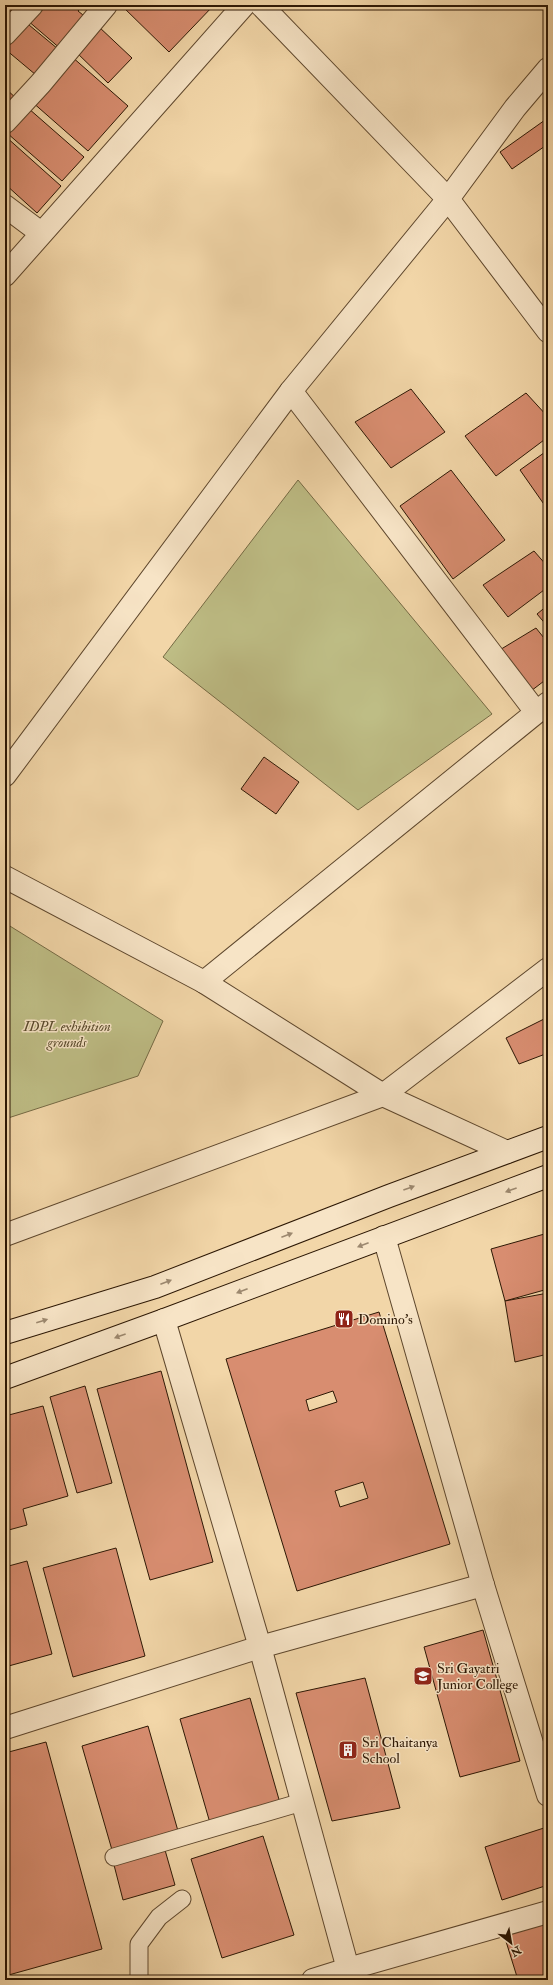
<svg xmlns="http://www.w3.org/2000/svg" width="553" height="1985" viewBox="0 0 553 1985" font-family="'IM FELL Double Pica',serif">
	<style>
		.green { fill: #bebd85; stroke: #756a44 }
		.building { fill: #d88d70; stroke: #2c1704; fill-rule: evenodd }
		.lines { fill: none; stroke-linecap: round; stroke-linejoin: round }
		.lane-casing { stroke: #5e472d; stroke-width: 19 }
		.street-casing { stroke: #5e472d; stroke-width: 24 }
		.secondary-casing { stroke: #2c1704; stroke-width: 24 }
		.lane { stroke: #f7e4c6; stroke-width: 17 }
		.street { stroke: #f7e4c6; stroke-width: 22 }
		.secondary { stroke: #f7e4c6; stroke-width: 22 }
		.oneway { fill: #9c886f }
		.labels { text-anchor: middle; dominant-baseline: central; stroke-width: 3; stroke-linejoin: round; paint-order: stroke }
		.park-label { font-size: 14px; font-style: italic; fill: #58492b; stroke: #f7e4c6 }
		.poi-label { font-size: 14px; fill: #2c1704; stroke: #f7e4c6; text-anchor: start }
	</style>
	<rect width="100%" height="100%" fill="#f2d6a8"/>
	<filter id="stains"><feTurbulence type="fractalNoise" baseFrequency=".005" numOctaves="4"/><feColorMatrix values="0 0 0 0 .2 0 0 0 0 .09 0 0 0 0 .02 0 0 0 .5 -.17"/></filter>
	<radialGradient id="worn" r=".72"><stop offset=".6" stop-color="#630" stop-opacity="0"/><stop offset="1" stop-color="#630" stop-opacity=".3"/></radialGradient>
	<!-- green -->
	<g class="green">
		<path d="M298,480L492,714L358,810L163,657Z"/>
		<path d="M5,923L163,1021L138,1076L5,1119Z"/>
	</g>
	<!-- building -->
	<g class="building">
		<path d="M39,5H83L78,11L88,19L62,50L27,20Z"/>
		<path d="M121,5H214L169,52Z"/>
		<path d="M23,20L58,49L36,75L5,49V42Z"/>
		<path d="M98,26L132,58L108,83L75,51Z"/>
		<path d="M71,56L128,106L88,151L31,101Z"/>
		<path d="M5,88L18,100L5,113Z"/>
		<path d="M28,108L84,157L62,181L7,133Z"/>
		<path d="M545,120L548,123V144L512,169L500,152Z"/>
		<path d="M5,136L61,186L37,213L5,184Z"/>
		<path d="M411,389L445,432L391,468L355,422Z"/>
		<path d="M526,393L548,417V437L496,476L465,436Z"/>
		<path d="M548,450V510L520,470Z"/>
		<path d="M451,470L505,540L453,579L400,506Z"/>
		<path d="M534,551L548,567V587L508,617L483,585Z"/>
		<path d="M548,605V627L537,614Z"/>
		<path d="M536,628L548,643V678L527,694L498,651Z"/>
		<path d="M264,757L299,782L276,814L241,789Z"/>
		<path d="M548,1017V1053L519,1064L506,1038Z"/>
		<path d="M548,1233V1289L505,1301L491,1249Z"/>
		<path d="M548,1293V1354L515,1362L505,1301Z"/>
		<path d="M379,1312L450,1544L297,1591L226,1359ZM333,1391L337,1402L309,1411L306,1400ZM363,1482L368,1498L340,1507L335,1491Z"/>
		<path d="M161,1371L213,1562L150,1580L97,1389Z"/>
		<path d="M85,1386L112,1483L77,1493L50,1397Z"/>
		<path d="M43,1406L68,1496L23,1509L27,1525L5,1531V1416Z"/>
		<path d="M116,1548L145,1656L73,1677L43,1568Z"/>
		<path d="M27,1561L52,1654L5,1667V1567Z"/>
		<path d="M483,1630L520,1761L460,1777L424,1647Z"/>
		<path d="M365,1678L400,1808L332,1821L296,1693Z"/>
		<path d="M250,1698L280,1803L210,1823L180,1719Z"/>
		<path d="M148,1726L178,1831L112,1850L82,1746Z"/>
		<path d="M46,1742L102,1949L5,1976V1753Z"/>
		<path d="M547,1827L548,1885L502,1900L485,1847Z"/>
		<path d="M263,1836L294,1935L222,1958L191,1859Z"/>
		<path d="M165,1850L175,1885L123,1900L114,1865Z"/>
		<path d="M548,1922V1980H518L504,1935Z"/>
	</g>
	<g class="lines">
		<!-- lane casing -->
		<g class="lane-casing">
			<g id="lane">
				<path d="M114,1857L302,1802"/>
				<path d="M139,1980V1944L159,1917L182,1899"/>
			</g>
		</g>
		<!-- street casing -->
		<g class="street-casing">
			<g id="street">
				<path d="M261,5L448,199L548,331"/>
				<path d="M5,34L32,5"/>
				<path d="M5,122L41,83L106,5"/>
				<path d="M5,206L41,233"/>
				<path d="M5,275L244,5"/>
				<path d="M291,391L536,712"/>
				<path d="M5,775L291,391L448,199L515,108L548,69"/>
				<path d="M5,877L204,982L383,1095L507,1152"/>
				<path d="M204,982L548,703"/>
				<path d="M5,1235L383,1095L548,969"/>
				<path d="M384,1237L483,1585L548,1795"/>
				<path d="M164,1320L260,1647L348,1969L548,1912"/>
				<path d="M5,1728L260,1647L483,1585"/>
				<path d="M313,1980L348,1969L352,1980"/>
			</g>
		</g>
		<!-- secondary casing -->
		<g class="secondary-casing">
			<g id="secondary">
				<path d="M5,1333L155,1287L389,1196L548,1137"/>
				<path d="M5,1378L164,1320L548,1176"/>
			</g>
		</g>
		<!-- lane -->
		<use href="#lane" class="lane"/>
		<!-- street -->
		<use href="#street" class="street"/>
		<!-- secondary -->
		<use href="#secondary" class="secondary"/>
	</g>
	<!-- one-way arrows -->
	<defs><path id="oneway-solid" d="M-6-.8H1V-3.2L6.5 0L1 3.2V.8H-6Z"/></defs>
	<g class="oneway">
		<use href="#oneway-solid" transform="translate(409 1188) rotate(-20)"/>
		<use href="#oneway-solid" transform="translate(511 1190) rotate(160)"/>
		<use href="#oneway-solid" transform="translate(287 1235) rotate(-21)"/>
		<use href="#oneway-solid" transform="translate(363 1245) rotate(159)"/>
		<use href="#oneway-solid" transform="translate(166 1282) rotate(-21)"/>
		<use href="#oneway-solid" transform="translate(242 1291) rotate(159)"/>
		<use href="#oneway-solid" transform="translate(42 1321) rotate(-17)"/>
		<use href="#oneway-solid" transform="translate(120 1336) rotate(160)"/>
	</g>
	<!-- icons -->
	<defs>
		<g id="restaurant-square" transform="scale(1)"><rect x="-9" y="-9" width="18" height="18" rx="4" fill="#8f2418" stroke="#f7e4c6"/><path d="M-5-6h1v4h1v-4h1v4h1v-4h1v5L-1.5 .5V6h-2V.5L-5-1ZM5-6V6H3V1.5H1.5Q1.5-4 5-6Z" fill="#fff"/></g>
		<g id="university-square" transform="scale(1)"><rect x="-9" y="-9" width="18" height="18" rx="4" fill="#8f2418" stroke="#f7e4c6"/><path d="M0-5L7-2L0 1L-7-2ZM-4 1L0 2.5L4 1V4Q0 6-4 4Z" fill="#fff"/></g>
		<g id="building-square" transform="scale(1)"><rect x="-9" y="-9" width="18" height="18" rx="4" fill="#8f2418" stroke="#f7e4c6"/><path d="M-4-6H4V6H1V3H-1V6H-4ZM-2.5-4.3h1.7v1.8h-1.7ZM.8-4.3h1.7v1.8H.8ZM-2.5-1h1.7V.8h-1.7ZM.8-1h1.7V.8H.8Z" fill="#fff"/></g>
	</defs>
	<g fill-rule="evenodd">
		<use href="#restaurant-square" x="344" y="1319"/>
		<use href="#university-square" x="423" y="1676"/>
		<use href="#building-square" x="348" y="1750"/>
	</g>
	<g class="labels">
		<!-- park labels -->
		<g class="park-label">
			<text x="67" y="1026">IDPL exhibition<tspan x="67" dy="16">grounds</tspan></text>
		</g>
		<!-- poi labels -->
		<g class="poi-label">
			<text x="358" y="1319">Domino's</text>
			<text x="437" y="1668">Sri Gayatri<tspan x="437" dy="16">Junior College</tspan></text>
			<text x="362" y="1742">Sri Chaitanya<tspan x="362" dy="16">School</tspan></text>
		</g>
	</g>
	<!-- margin -->
	<rect width="553" height="1985" fill="none" stroke="#f2d6a8" stroke-width="20"/>
	<rect x="6" y="6" width="541" height="1973" fill="none" stroke="#2c1704" stroke-width="2"/>
	<rect x="10" y="10" width="533" height="1965" fill="none" stroke="#2c1704"/>
	<!-- north arrow -->
	<g transform="translate(511 1943) rotate(149)" stroke="#f7e4c6" stroke-width="3" paint-order="stroke">
	<path d="M0-3L7 15L0 10L-7 15Z" fill="#2c1704"/>
	<text y="-6" font-size="11" font-weight="bold" text-anchor="middle" fill="#2c1704">N</text>
	</g>
	<rect width="100%" height="100%" filter="url(#stains)"/>
	<rect width="100%" height="100%" fill="url(#worn)"/>
</svg>
